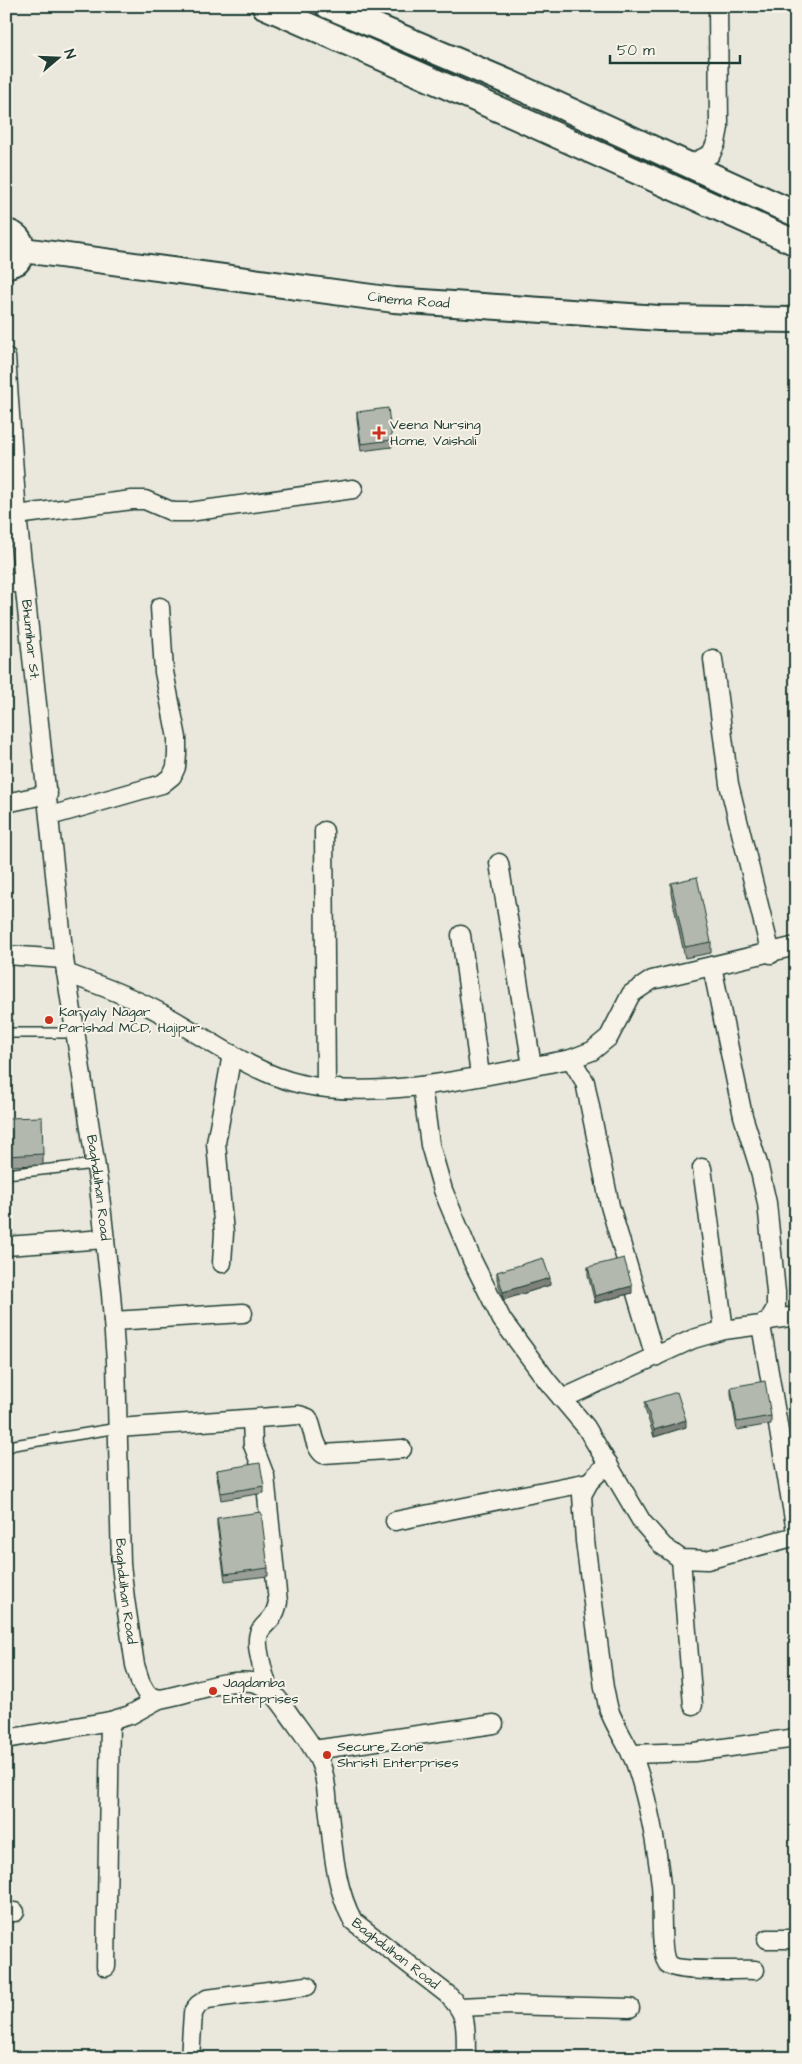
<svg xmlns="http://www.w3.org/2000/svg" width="802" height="2064" viewBox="0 0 802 2064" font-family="'Architects Daughter',sans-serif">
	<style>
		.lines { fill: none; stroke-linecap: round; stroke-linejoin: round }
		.lane-casing { stroke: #1f3d34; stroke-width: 12 }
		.street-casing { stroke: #1f3d34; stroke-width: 21 }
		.secondary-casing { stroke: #1f3d34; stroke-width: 28 }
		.lane { stroke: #f7f3e8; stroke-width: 9 }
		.street { stroke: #f7f3e8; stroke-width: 18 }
		.secondary { stroke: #f7f3e8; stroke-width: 24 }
		.wall { fill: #999e96; stroke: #1f3d34 }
		.shaded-wall { fill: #7d817a; stroke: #1f3d34 }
		.building { fill: #b2b8ae; stroke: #1f3d34 }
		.poi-dot { fill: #c8321e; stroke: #f7f3e8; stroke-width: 2 }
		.labels { text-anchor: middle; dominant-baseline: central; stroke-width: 4; stroke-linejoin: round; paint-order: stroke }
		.street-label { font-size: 14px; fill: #1f3d34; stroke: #f7f3e8 }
		.poi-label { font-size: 14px; fill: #1f3d34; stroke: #f7f3e8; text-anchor: start }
	</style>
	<rect width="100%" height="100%" fill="#eae8dd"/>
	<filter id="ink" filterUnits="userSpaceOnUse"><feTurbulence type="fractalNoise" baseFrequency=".02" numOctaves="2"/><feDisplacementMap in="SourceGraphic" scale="10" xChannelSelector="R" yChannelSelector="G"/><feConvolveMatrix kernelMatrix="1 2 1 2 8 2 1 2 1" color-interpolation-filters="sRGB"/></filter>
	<g filter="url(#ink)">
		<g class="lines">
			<!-- lane casing -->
			<g class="lane-casing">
				<g id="lane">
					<path d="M6,1033H75"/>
					<path d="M6,1174L95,1164"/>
					<path d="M6,1449L14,1445L118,1428"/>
				</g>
			</g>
			<!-- street casing -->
			<g class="street-casing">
				<g id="street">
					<path d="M688,165L711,154L716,143L719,127L718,6"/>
					<path id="s1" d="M6,357L17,515L64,959L99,1187L111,1294L116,1361L121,1564L125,1599L135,1665L141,1684L148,1696L159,1699C187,1695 226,1678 252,1682C269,1685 280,1701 289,1714C300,1730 314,1746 321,1765C326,1778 327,1793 328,1806C333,1845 334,1886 353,1921L447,1994C470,2016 465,2028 466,2058"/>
					<path d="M17,515L132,500H145L173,512H189L353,489"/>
					<path d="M6,583H24"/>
					<path d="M713,659L729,784L771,954"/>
					<path d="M6,803L48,794"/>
					<path d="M50,816L162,784L172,776L176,767L177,754V738L164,672L160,607"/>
					<path d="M324,831L326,1087"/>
					<path d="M499,863L532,1066"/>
					<path d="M461,935L480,1075"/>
					<path d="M6,955L64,959"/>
					<path d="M66,973C99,985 132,997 163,1014C208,1038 251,1073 301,1084C383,1102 489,1074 571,1059L592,1051L609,1037L631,994L652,980L796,946"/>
					<path d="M571,1059L585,1082L610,1206L655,1357"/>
					<path d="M422,1086L430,1145L443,1190L472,1260L502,1320L548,1382L586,1427L642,1522L663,1546L681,1559L707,1560L796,1536"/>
					<path d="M702,1168L724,1330"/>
					<path d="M6,1246L105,1239"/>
					<path d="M222,1263L224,1233L216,1143L232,1054"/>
					<path d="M769,1320L796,1316"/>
					<path d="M113,1321L243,1313"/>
					<path d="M761,1325L796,1531"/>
					<path d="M562,1399L693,1339L724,1330L761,1325L769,1320L776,1308V1292L767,1203L759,1167L743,1116L712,966"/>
					<path d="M252,1419L253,1445L265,1476L278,1602C274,1621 268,1619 260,1631C253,1643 265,1676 268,1689"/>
					<path d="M118,1428L299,1415L308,1418C314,1430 313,1445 323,1454L402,1449"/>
					<path d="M608,1463L589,1482L582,1495L585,1541L604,1688C606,1695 607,1703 609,1710C616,1729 629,1746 636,1765C648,1800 657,1847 661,1885C663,1901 659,1954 668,1964C677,1973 739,1969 755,1970"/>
					<path d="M395,1521L589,1482"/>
					<path d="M681,1559L693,1705"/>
					<path d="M6,1739L110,1721L130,1715L159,1699"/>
					<path d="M314,1750L494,1724"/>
					<path d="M631,1754L694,1752L796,1738"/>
					<path d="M6,1912H15"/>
					<path d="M767,1939H796"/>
					<path d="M106,1967L110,1721"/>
					<path d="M460,2007L503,2005L630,2008"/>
					<path d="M190,2058L193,2013L198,2005L207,1999L307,1986"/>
				</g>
			</g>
			<!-- secondary casing -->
			<g class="secondary-casing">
				<g id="secondary">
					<path d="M264,6L507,113L796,243"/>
					<path d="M328,6L510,83L796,214"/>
					<path d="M6,232C22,235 27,250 17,262L6,266"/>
					<path id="s2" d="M23,250L394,300L659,318L796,320"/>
				</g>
			</g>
			<!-- lane -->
			<use href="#lane" class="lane"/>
			<!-- street -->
			<use href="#street" class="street"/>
			<!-- secondary -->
			<use href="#secondary" class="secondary"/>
		</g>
		<!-- wall -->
		<g class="wall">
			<path d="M357,412L392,440V447L361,451L357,419Z"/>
			<path d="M671,883L711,942V953L685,958L671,893Z"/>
			<path d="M6,1118L43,1154V1165L6,1166Z"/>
			<path d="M588,1267L632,1293L595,1303L588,1275Z"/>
			<path d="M497,1272L550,1285L503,1300L497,1279Z"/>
			<path d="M731,1387L771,1416V1424L737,1430L731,1394Z"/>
			<path d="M645,1402L686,1427L654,1437L645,1409Z"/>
			<path d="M217,1470L264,1486V1493L221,1500L217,1477Z"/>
			<path d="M217,1518L268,1568V1576L225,1581L217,1525Z"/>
		</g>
		<!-- shaded-wall -->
		<g class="shaded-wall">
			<path d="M550,1278V1285L503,1300V1292Z"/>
			<path d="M632,1286V1293L595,1303V1296Z"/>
			<path d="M686,1420V1427L654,1437V1430Z"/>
		</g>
		<!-- building -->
		<g class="building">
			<path d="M388,408L392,440L361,444L357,412Z"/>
			<path d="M697,877L711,942L685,947L671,883Z"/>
			<path d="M42,1117L43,1154L6,1156V1118Z"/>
			<path d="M543,1258L550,1278L503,1292L497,1272Z"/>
			<path d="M624,1258L632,1286L595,1296L588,1267Z"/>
			<path d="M765,1381L771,1416L737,1422L731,1387Z"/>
			<path d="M677,1392L686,1420L654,1430L645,1402Z"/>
			<path d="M260,1463L264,1486L221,1493L217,1470Z"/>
			<path d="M261,1512L268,1568L225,1574L217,1518Z"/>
		</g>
	</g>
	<!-- markers -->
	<g class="poi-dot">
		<path d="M376.5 425.5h5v5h5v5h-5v5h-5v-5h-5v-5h5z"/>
		<circle cx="49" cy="1020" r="5"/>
		<circle cx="213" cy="1691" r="5"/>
		<circle cx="327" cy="1755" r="5"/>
	</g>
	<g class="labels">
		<!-- street labels -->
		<g class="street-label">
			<text stroke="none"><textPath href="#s2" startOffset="389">Cinema Road</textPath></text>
			<text stroke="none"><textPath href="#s1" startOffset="284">Bhumihar St.</textPath></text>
			<text stroke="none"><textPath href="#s1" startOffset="836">Baghdulhan Road</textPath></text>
			<text stroke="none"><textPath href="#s1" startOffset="1241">Baghdulhan Road</textPath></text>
			<text stroke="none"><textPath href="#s1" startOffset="1780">Baghdulhan Road</textPath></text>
		</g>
		<!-- poi labels -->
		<g class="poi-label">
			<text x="390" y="425">Veena Nursing<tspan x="390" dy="16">Home, Vaishali</tspan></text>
			<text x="59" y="1012">Karyaly Nagar<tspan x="59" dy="16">Parishad MCD, Hajipur</tspan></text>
			<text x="223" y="1683">Jagdamba<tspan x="223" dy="16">Enterprises</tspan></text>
			<text x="337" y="1747">Secure Zone<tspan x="337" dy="16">Shristi Enterprises</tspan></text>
		</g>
	</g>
	<!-- margin -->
	<rect width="802" height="2064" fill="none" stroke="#f7f3e8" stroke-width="25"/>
	<rect x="12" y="12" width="777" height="2039" fill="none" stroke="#1f3d34" stroke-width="2" filter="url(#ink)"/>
	<!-- north arrow -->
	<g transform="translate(58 58) rotate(71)" stroke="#f7f3e8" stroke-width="4" paint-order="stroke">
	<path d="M0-4L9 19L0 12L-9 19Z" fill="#1f3d34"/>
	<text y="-8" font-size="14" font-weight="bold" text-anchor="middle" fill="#1f3d34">N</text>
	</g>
	<!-- scale -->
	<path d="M610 55v8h130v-8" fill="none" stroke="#1f3d34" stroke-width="2.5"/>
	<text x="617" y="55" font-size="15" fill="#1f3d34" stroke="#f7f3e8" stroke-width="4" paint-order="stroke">50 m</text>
</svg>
